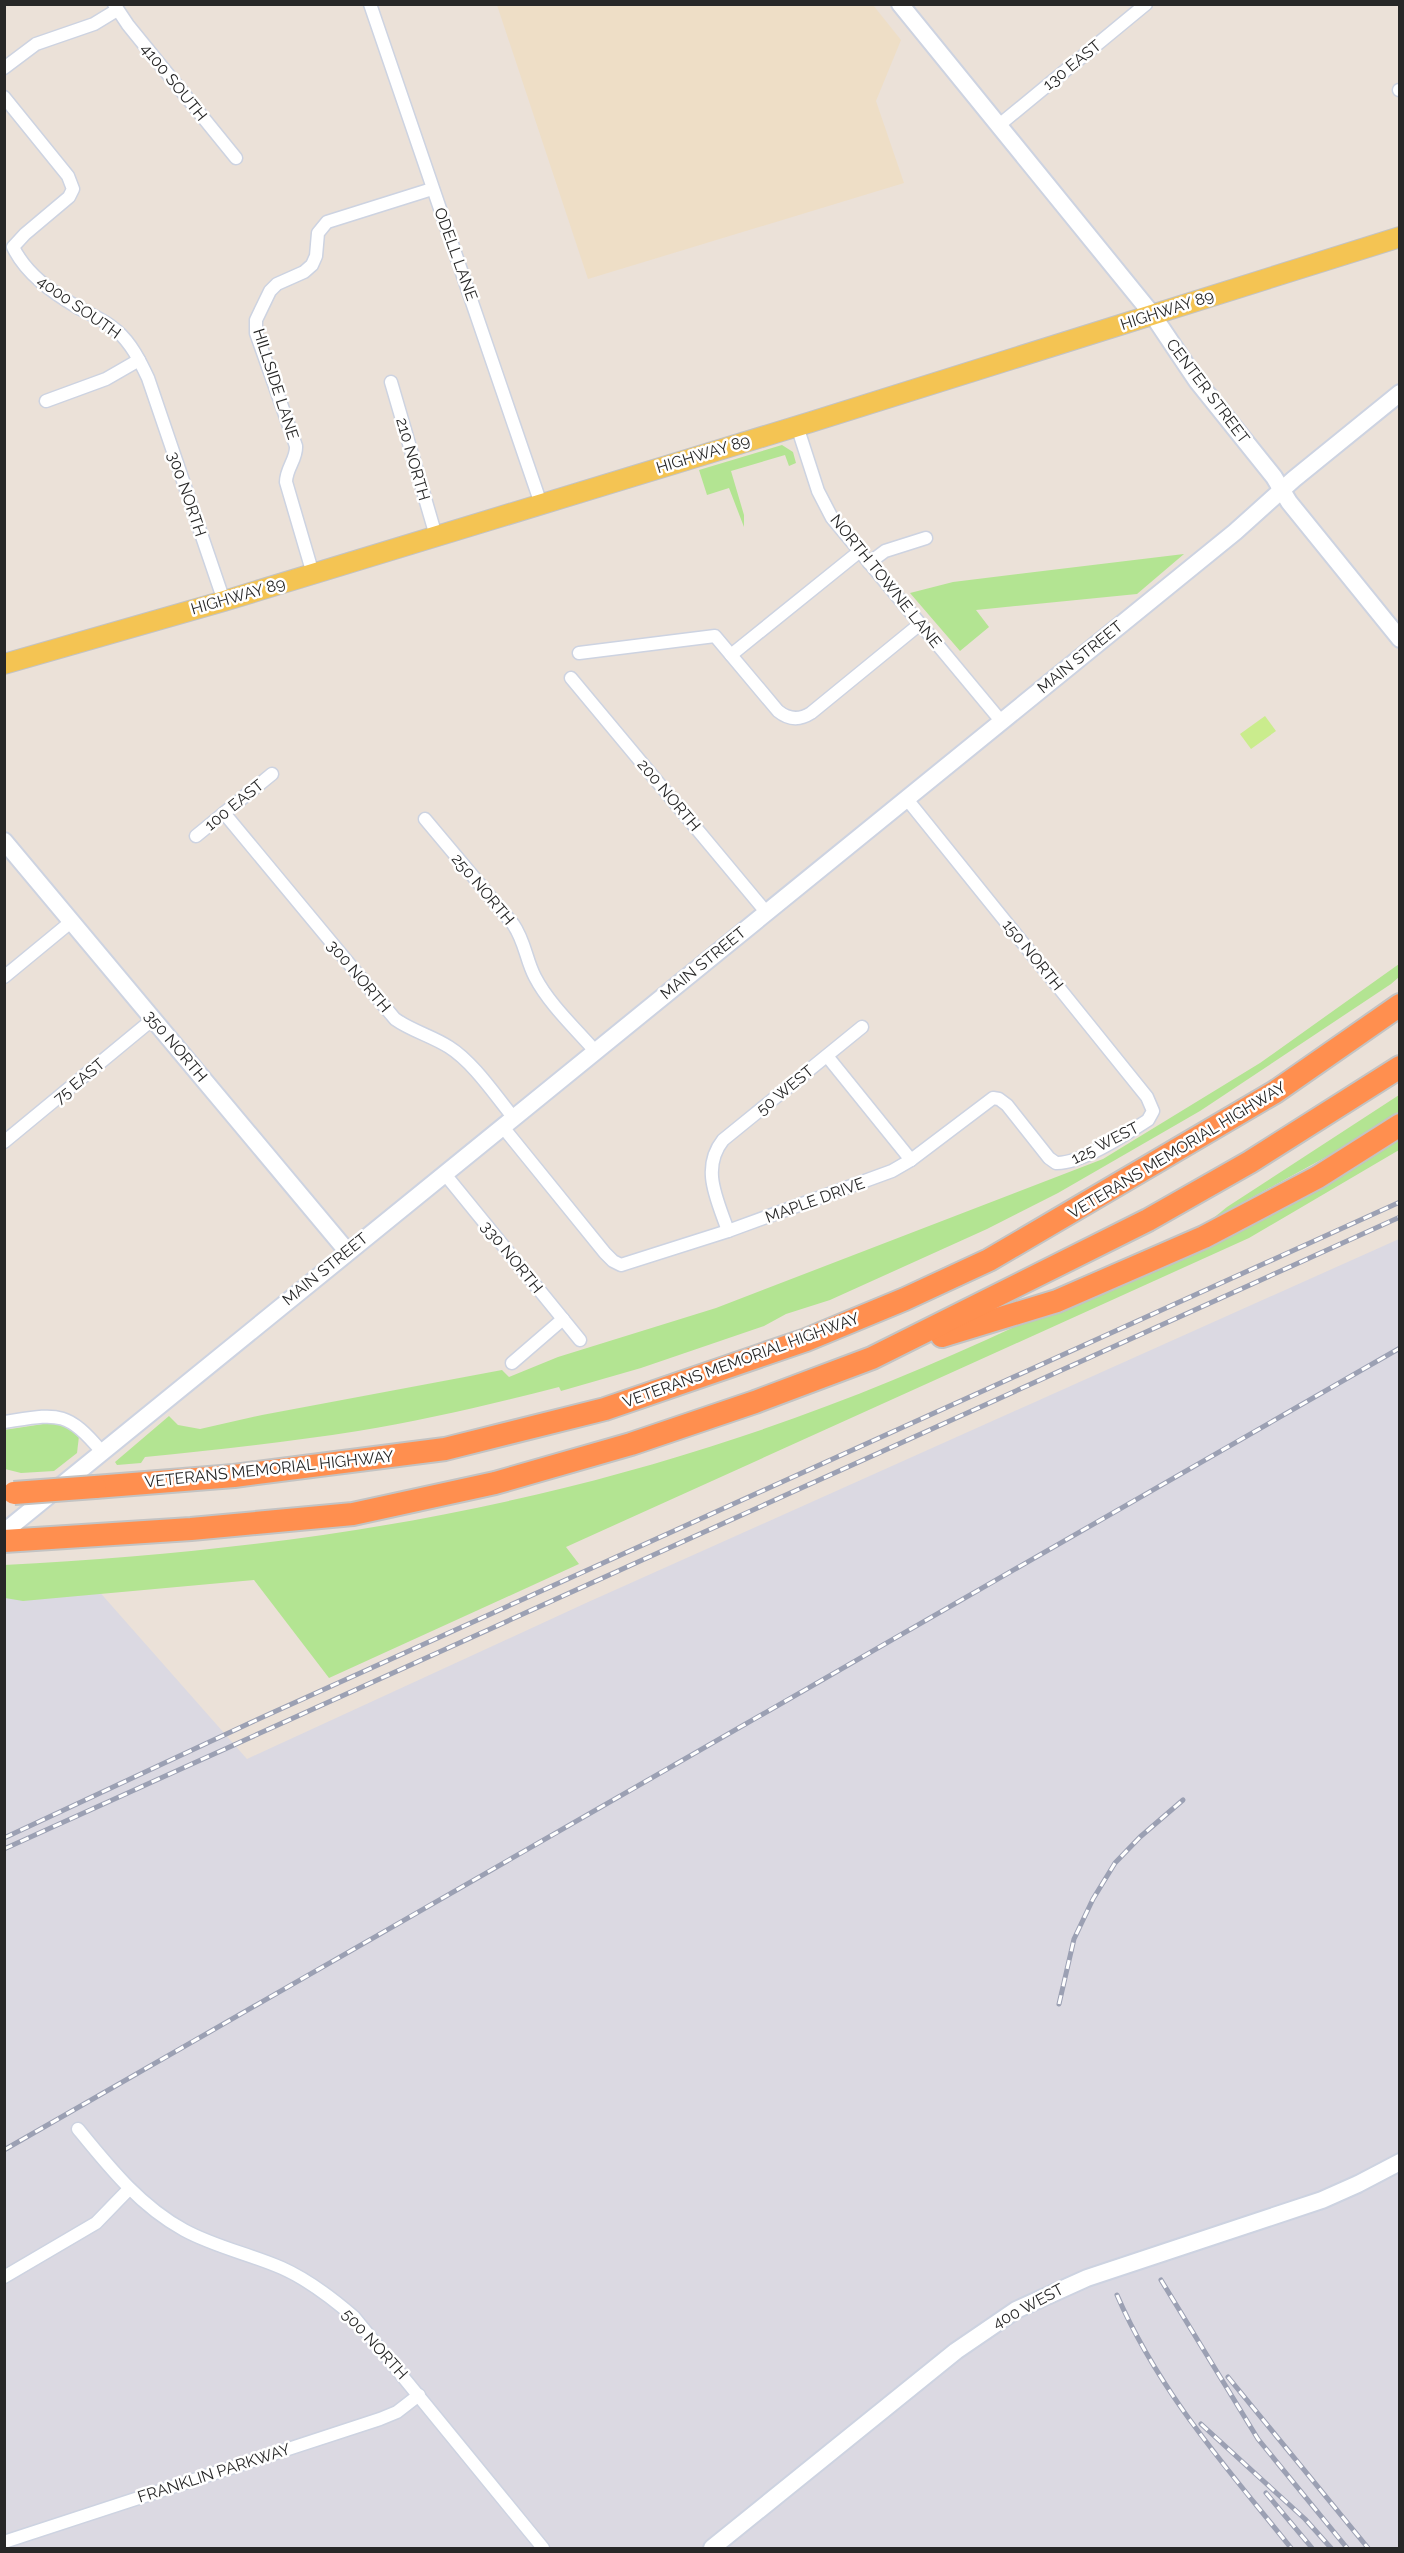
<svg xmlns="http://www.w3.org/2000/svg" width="1404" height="2553" viewBox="0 0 1404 2553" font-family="Raleway,sans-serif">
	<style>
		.industrial { fill: #dbd9e2 }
		.education { fill: #eedec6 }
		.green { fill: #b3e492 }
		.pitch { fill: #caec8d }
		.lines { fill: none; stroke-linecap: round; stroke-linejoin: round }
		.street-casing { stroke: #cdd3e1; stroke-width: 15 }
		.secondary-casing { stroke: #cdd3e1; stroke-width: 20 }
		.primary-casing { stroke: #c3c3c3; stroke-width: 22 }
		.highway-casing { stroke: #c3c3c3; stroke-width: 26 }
		.street { stroke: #fff; stroke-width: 12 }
		.secondary { stroke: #fff; stroke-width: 16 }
		.primary { stroke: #f4c453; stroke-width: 20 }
		.highway { stroke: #ff8f4f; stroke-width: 22 }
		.rail-casing { stroke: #9ba0b3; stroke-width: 5 }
		.rail { stroke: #fff; stroke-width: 3; stroke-dasharray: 9; stroke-linecap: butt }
		.highway-bridge-casing { stroke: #c3c3c3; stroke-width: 26; stroke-linecap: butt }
		.highway-bridge { stroke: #ff8f4f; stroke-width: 22 }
		.labels { text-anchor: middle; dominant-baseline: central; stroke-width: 5; stroke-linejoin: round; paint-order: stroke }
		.street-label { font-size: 16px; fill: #272727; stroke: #fff }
	</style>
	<rect width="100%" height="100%" fill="#ebe1d8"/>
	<!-- industrial -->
	<path class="industrial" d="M1399,1239V2548H5V1567L74,1563L247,1759L586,1603Z"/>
	<!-- education -->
	<path class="education" d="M497,5H873L901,40L876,101L904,183L588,279Z"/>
	<!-- green -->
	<g class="green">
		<path d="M782,445L793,452L796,463L789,466L785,455L731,471L744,515V527L729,488L707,495L699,470Z"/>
		<path d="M1184,554L1137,594L976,610L989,627L960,651L910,593L953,582Z"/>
		<path d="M1399,964V977L1391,984L1200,1111L1058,1193L987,1229L830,1300L786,1314L764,1326L641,1368L561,1391L559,1387C493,1404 426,1420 358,1431C288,1442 216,1450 145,1457L141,1463L117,1465L115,1462L169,1416L178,1425L200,1429L262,1415L502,1370L509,1377L558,1357L716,1308L1103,1159L1260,1063Z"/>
		<path d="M1399,1095V1117L1211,1220L1227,1207Z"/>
		<path d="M1399,1134V1150L1249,1238L566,1547L579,1564L329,1678L254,1580L23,1601L5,1598L4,1565C260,1552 497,1518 740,1437C970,1361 1184,1244 1399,1134Z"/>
		<path d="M50,1423L67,1427L79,1436L77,1453L54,1471L21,1473L5,1469L4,1430Z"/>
	</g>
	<!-- pitch -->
	<path class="pitch" d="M1265,716L1276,731L1251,749L1240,734Z"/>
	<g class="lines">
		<!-- street casing -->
		<g class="street-casing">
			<g id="street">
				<path d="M114,4L128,25L236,158"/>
				<path d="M370,4L541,504"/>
				<path d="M4,68L36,44L94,24L117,10"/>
				<path d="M1399,90H1400"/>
				<path d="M4,97L68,176L73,189L69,197L25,234L13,247C26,274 52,292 77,307C91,315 105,320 117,331C131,343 140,361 148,378L224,601"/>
				<path d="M998,126L1146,4"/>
				<path d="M391,382L436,536"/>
				<path d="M46,401L106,379L139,360"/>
				<path d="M797,426L818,491L832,518L1001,721"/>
				<path d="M869,563L885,551L926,538"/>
				<path d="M313,574L286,482C286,468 297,459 296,446L256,333V320L270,291L277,284L304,272L312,265L316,256L318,233L327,222L432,189"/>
				<path d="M579,653L715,636L778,711C789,720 800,720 811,713L920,624"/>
				<path d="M731,655L860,551"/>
				<path d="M571,678L766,912"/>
				<path d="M224,813L395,1019C412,1031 432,1036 449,1047C473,1062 495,1095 513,1117"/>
				<path d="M425,819L513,924C525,941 526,960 535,977C549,1004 575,1028 595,1051"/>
				<path d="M196,836L272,774"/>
				<path d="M4,977L72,921"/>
				<path d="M827,1056L911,1160"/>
				<path d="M502,1126L605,1253L613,1261L621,1265L728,1231L892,1171L911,1160L993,1098L999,1099L1007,1105L1049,1158L1056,1163C1081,1164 1126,1134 1148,1120L1153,1111L1147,1097L906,798"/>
				<path d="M4,1142L153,1019"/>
				<path d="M444,1173L580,1340"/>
				<path d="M728,1231C718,1201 700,1169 723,1140L862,1027"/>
				<path d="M512,1363L563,1319"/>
				<path d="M4,1422C57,1414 66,1409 102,1452"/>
				<path d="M78,2129C109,2167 140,2206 184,2230C215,2247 250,2254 282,2268C309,2280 332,2298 354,2317L543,2548"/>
				<path d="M4,2277L96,2223L129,2189"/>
				<path d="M4,2542L380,2419L397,2412L419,2395"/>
			</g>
		</g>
		<!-- secondary casing -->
		<g class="secondary-casing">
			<g id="secondary">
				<path d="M900,4L1152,314L1197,381L1274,477L1289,502L1400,639"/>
				<path d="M4,841L347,1251"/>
				<path d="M4,1532L1235,532L1294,479L1400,393"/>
				<path d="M712,2548L956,2351L1016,2310L1087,2278L1322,2200L1358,2184L1400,2162"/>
			</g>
		</g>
		<!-- primary casing -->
		<g class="primary-casing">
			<path id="primary" d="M4,664L224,601L811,422L1400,237"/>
		</g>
		<!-- highway casing -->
		<g class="highway-casing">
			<g id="highway">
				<path d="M942,1336L1057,1301L1204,1237L1318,1177L1400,1125"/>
				<path d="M95,1487L234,1476L445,1449L605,1409L806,1340L905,1299L989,1260L1275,1092L1400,1005"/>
				<path d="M4,1541L191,1529L353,1514L495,1483L631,1444L755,1402L872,1358L1148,1220L1250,1162L1400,1067"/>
			</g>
		</g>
		<!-- street -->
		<use href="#street" class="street"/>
		<!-- secondary -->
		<use href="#secondary" class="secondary"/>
		<!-- primary -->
		<use href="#primary" class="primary"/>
		<!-- highway -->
		<use href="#highway" class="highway"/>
		<!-- rail casing -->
		<g class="rail-casing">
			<g id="rail">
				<path d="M4,1838L252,1722L1400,1202"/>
				<path d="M4,1849L1400,1217"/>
				<path d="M1059,2004L1074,1939L1093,1899L1115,1863L1140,1837L1183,1800"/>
				<path d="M4,2150L1400,1348"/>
				<path d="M1161,2280L1258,2439L1347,2548"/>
				<path d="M1117,2295C1159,2392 1226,2467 1291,2548"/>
				<path d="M1228,2377L1368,2548"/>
				<path d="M1201,2424L1305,2519L1331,2548"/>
				<path d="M1266,2493L1312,2548"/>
			</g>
		</g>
		<!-- rail -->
		<use href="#rail" class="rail"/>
		<!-- highway-bridge casing -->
		<g class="highway-bridge-casing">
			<path id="highway-bridge" d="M14,1493L95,1487"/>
		</g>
		<!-- highway-bridge -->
		<use href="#highway-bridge" class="highway-bridge"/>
	</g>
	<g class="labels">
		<!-- street labels -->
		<g class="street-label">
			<text transform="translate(1072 65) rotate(-39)">130 EAST</text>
			<text transform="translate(174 82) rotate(51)">4100 SOUTH</text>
			<text transform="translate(456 254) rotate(70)">ODELL LANE</text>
			<text transform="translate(79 307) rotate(35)">4000 SOUTH</text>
			<text transform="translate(1167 310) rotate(-18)">HIGHWAY 89</text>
			<text transform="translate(276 384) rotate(72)">HILLSIDE LANE</text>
			<text transform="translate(1208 391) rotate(53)">CENTER STREET</text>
			<text transform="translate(703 454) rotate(-17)">HIGHWAY 89</text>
			<text transform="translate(413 459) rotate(74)">210 NORTH</text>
			<text transform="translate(187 494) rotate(71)">300 NORTH</text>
			<text transform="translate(886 581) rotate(51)">NORTH TOWNE LANE</text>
			<text transform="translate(238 596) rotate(-16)">HIGHWAY 89</text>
			<text transform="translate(1080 657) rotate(-39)">MAIN STREET</text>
			<text transform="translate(669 795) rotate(50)">200 NORTH</text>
			<text transform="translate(234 805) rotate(-39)">100 EAST</text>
			<text transform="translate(483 889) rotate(50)">250 NORTH</text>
			<text transform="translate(1033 955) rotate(51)">150 NORTH</text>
			<text transform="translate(703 963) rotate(-39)">MAIN STREET</text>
			<text transform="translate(359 976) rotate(50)">300 NORTH</text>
			<text transform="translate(176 1046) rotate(50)">350 NORTH</text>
			<text transform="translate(79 1081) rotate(-40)">75 EAST</text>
			<text transform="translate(785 1090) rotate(-39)">50 WEST</text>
			<text transform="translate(1105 1143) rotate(-27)">125 WEST</text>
			<text transform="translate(1177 1150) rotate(-31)">VETERANS MEMORIAL HIGHWAY</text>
			<text transform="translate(815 1200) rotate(-20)">MAPLE DRIVE</text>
			<text transform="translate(512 1257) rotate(51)">330 NORTH</text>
			<text transform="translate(325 1269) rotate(-39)">MAIN STREET</text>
			<text transform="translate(741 1360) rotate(-20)">VETERANS MEMORIAL HIGHWAY</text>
			<text transform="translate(269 1469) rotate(-6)">VETERANS MEMORIAL HIGHWAY</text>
			<text transform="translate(1028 2306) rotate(-28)">400 WEST</text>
			<text transform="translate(375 2344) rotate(48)">500 NORTH</text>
			<text transform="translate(214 2473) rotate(-18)">FRANKLIN PARKWAY</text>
		</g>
	</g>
	<!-- border -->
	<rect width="1404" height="2553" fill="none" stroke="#272727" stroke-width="12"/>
</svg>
